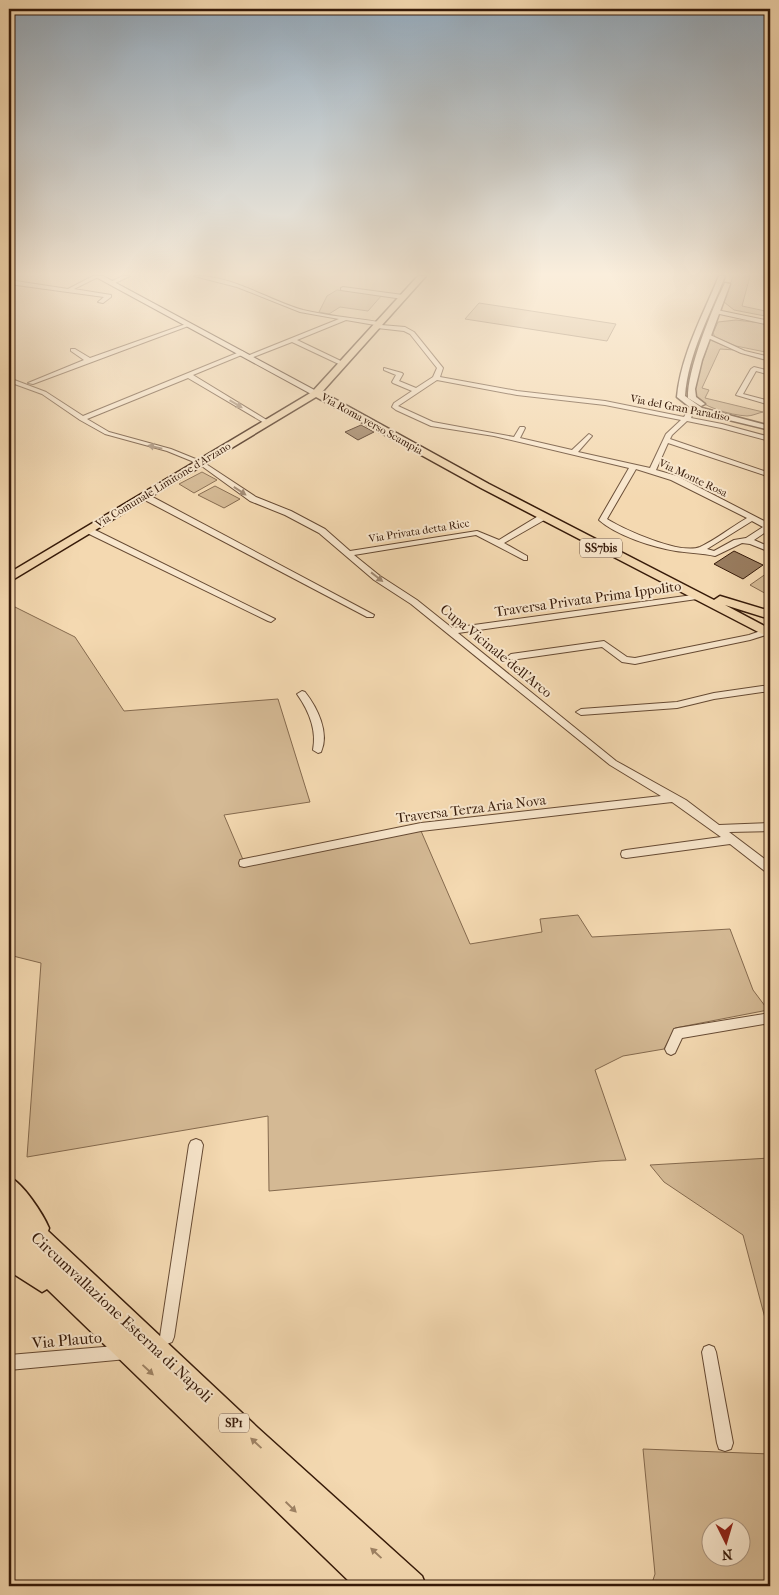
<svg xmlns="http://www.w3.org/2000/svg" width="779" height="1595" viewBox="0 0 779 1595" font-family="'IM FELL French Canon',serif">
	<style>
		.green { fill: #d4b994; stroke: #856a4e; fill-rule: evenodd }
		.building { fill: #997d60; stroke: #361a09 }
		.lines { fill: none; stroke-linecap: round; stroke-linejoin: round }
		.minor-casing { stroke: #664a33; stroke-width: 2 }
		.tertiary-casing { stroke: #664a33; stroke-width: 3 }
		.secondary-casing { stroke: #361a09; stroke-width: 2 }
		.primary-casing { stroke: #361a09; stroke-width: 3 }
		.trunk-casing { stroke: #361a09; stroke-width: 3 }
		.minor { fill: #f8e6cc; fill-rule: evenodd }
		.tertiary { fill: #f8e6cc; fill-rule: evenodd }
		.secondary { fill: #f8e6cc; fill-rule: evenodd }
		.primary { fill: #f4d9b1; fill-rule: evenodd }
		.trunk { fill: #f4d9b1; fill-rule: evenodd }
		.oneway { fill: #a18a74 }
		.oneway2 { fill: #9e8365 }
		.labels { text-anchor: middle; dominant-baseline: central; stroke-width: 4; stroke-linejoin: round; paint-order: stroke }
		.far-street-label { font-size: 11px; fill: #361a09; stroke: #f8e6cc }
		.shield { fill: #f8e6cc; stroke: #705744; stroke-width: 1 }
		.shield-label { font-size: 12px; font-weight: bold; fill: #361a09 }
		.street-label { font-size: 14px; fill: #361a09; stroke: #f8e6cc }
		.near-street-label { font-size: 16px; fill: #361a09; stroke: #f8e6cc }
	</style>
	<rect width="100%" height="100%" fill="#f4d9b1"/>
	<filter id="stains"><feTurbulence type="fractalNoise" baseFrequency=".004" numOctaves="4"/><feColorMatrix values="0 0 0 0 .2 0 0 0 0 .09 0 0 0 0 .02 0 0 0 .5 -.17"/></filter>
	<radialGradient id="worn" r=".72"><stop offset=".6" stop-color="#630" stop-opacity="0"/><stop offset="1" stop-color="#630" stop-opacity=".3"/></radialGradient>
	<!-- green -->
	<g class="green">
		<path d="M733,276H750L742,306L770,312V317L734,310L724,302Z"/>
		<path d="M337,290L382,295L368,311L340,307L329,314L319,312L327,296Z"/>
		<path d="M479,303L616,324L607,341L465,319Z"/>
		<path d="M736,320L770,324V353L736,346L715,337L713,333L718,322Z"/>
		<path d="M710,340L735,350L720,349L702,388L709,390L705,398L763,412C758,413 752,416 747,416C730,415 702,407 691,394Z"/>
		<path d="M202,472L217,480L194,493L179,484Z"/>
		<path d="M215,486L240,499L224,508L198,495Z"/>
		<path d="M770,571V596L750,585Z"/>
		<path d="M9,604L75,637L124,711L278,699L310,802L224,815L244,862L421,831L470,944L542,932L540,919L578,915L592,937L730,929L753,990L768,1010L675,1028L664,1049L623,1056L595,1070L626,1160L601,1161L269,1191L268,1116L27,1157L41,963L9,955Z"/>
		<path d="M770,1158V1337L743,1235L664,1182L650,1165Z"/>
		<path d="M643,1449L770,1454V1586H651L655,1574ZM712,1528H742V1558H712Z"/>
	</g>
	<!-- building -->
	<g class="building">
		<path d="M361,425L374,432L358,440L345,432Z"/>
		<path d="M734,551L763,565L743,579L714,564Z"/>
	</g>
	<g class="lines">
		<!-- minor casing -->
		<g class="minor-casing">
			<g id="minor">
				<path d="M93,276H100L74,289L111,295V297L103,303L98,302L104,297L9,284V280L68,289Z"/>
				<path d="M123,276H130L113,284L108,283Z"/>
				<path d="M194,276C233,275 267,300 303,310C328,316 354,318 379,322L381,325L405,327L414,332L443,368L440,377L517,391L605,401L684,417L690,406L693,404L696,406L691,418L722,424L770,437V441L721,428L687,421L672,435L670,439L770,473V477L668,443L656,470L677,476L770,524V529L754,540L770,547V552L750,544L742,543L715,556C702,553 689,553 676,551C653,547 617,536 599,520L629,468L494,436L431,426L396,410L392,407L394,403L412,391L393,383L392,382L396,375L384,370V368L402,373L403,374L399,381L416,388L433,377L437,368L410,334L404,331L377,328L375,327V325L346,320L297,340L345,363L346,364L343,366L292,342L251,358H247V356L339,319L300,312L237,287ZM437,380L517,395L605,405L681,420L666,434L650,468L578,452L592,436L589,434L572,450L520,438L525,428L524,427H520L514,437L433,422L398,406ZM636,469L671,480L747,518C733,526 714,541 700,547C680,555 625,530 607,519ZM752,521L763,527L746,538L734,540L714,551L707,549Z"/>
				<path d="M762,276H770V279L763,277Z"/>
				<path d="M343,287L403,295L406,297L403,299L341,290V288Z"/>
				<path d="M717,310L770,321V325L715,313V311Z"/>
				<path d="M186,324L191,325L33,384L28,383L84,360L71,351V349H75L90,358Z"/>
				<path d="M708,334L745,351L770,357V361L741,353L706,337L705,336Z"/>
				<path d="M242,351L245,353L244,354L193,375L270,422V424H266L188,378L87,419L109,432L171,449L203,462L256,497L291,511L325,529L350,551L477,531L499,540L540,515H546V519L504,543L527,556V560H524L476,535L354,555L380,576L417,600L452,628L700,594V598L697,599L458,633L616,761L686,800L719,825L770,823V831L729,832L770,863V873L766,872L730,844L626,858L622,857L621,854L622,851L626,850L721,837L672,802L421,831L244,867L240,866L239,863L240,860L244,859L421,823L661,796L610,765L411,604L374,580L319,533L285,515L250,501L199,464L167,451L105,434L80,420L42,394L9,382V378L46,392L83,416Z"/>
				<path d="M754,367L770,371V375L756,371L743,394L770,401V405L736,395L751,369Z"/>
				<path d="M141,494H147L374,615L373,617H367L141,498Z"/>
				<path d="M85,528H91L275,619L271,622L268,621L85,532Z"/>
				<path d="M766,629L770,632L769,634L750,640L635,664L622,662L602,647L511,660L507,657L511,654L604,641L627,657L635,658L749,635Z"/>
				<path d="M770,685V691L714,699L677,708L581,715L576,712L581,709L677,702L714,693Z"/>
				<path d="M302,691L305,692C317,707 330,733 321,752L318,753L313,750C317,730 309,711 297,694Z"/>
				<path d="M770,1013V1023L682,1038L675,1053L671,1055L667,1053L665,1049L674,1029L678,1028Z"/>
				<path d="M196,1139L201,1141L203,1145L174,1337L172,1342L167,1344L162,1342L160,1337L189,1145L191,1141Z"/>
				<path d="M127,1345L132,1347L134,1352L132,1357L127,1359L9,1370V1355Z"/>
				<path d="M709,1345L714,1347L716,1352L733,1443L731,1449L725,1451L719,1449L717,1443L702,1352L704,1347Z"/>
			</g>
		</g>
		<!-- tertiary casing -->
		<g class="tertiary-casing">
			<g id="tertiary">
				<path d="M719,276H725C710,315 688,354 685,396L702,408L770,426V430L696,412L677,397C681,355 703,315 719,276Z"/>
				<path d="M725,283L730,284L702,360L695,389L696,397L705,404L701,406L688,398C687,370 712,309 725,283Z"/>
			</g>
		</g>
		<!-- secondary casing -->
		<g class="secondary-casing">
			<path id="secondary" d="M94,276H103L320,393L313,395Z"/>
		</g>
		<!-- primary casing -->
		<g class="primary-casing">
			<path id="primary" d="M418,276H426L322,392L489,484L714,600L720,596L770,611V619L725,605L770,629V638L481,488L316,397L9,582V573L312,392Z"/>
		</g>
		<!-- trunk casing -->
		<g class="trunk-casing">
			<path id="trunk" d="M9,1177C23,1183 43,1214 49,1228L48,1231L258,1428L422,1576L426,1586H392L385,1580L388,1586H354L47,1289L42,1292L9,1271Z"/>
		</g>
		<!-- minor -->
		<use href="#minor" class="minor"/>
		<!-- tertiary -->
		<use href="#tertiary" class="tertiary"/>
		<!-- secondary -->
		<use href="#secondary" class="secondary"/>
		<!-- primary -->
		<use href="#primary" class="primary"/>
		<!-- trunk -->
		<use href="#trunk" class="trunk"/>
	</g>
	<!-- one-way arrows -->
	<defs><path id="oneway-solid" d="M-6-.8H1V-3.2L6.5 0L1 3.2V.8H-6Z" transform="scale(1.25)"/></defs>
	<g class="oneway">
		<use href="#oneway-solid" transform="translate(236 404) rotate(31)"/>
		<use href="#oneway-solid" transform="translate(155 447) rotate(-167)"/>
		<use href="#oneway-solid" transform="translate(240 491) rotate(34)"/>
		<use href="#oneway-solid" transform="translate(377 577) rotate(38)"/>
	</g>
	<g class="oneway2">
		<use href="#oneway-solid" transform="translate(148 1370) rotate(43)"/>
		<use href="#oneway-solid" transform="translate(256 1443) rotate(-137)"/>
		<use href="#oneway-solid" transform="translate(291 1507) rotate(44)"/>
		<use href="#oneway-solid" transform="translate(376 1553) rotate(-137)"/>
	</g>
	<!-- sky -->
	<linearGradient id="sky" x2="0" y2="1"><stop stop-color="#93a9bb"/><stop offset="0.55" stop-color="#faeedc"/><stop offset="1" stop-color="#faeedc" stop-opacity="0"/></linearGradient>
	<rect width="779" height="499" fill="url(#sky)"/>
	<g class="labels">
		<!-- far-street labels -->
		<g class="far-street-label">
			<text transform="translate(680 408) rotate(11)">Via del Gran Paradiso</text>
			<text transform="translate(372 424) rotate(29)">Via Roma verso Scampia</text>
			<text transform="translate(693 478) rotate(25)">Via Monte Rosa</text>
			<text transform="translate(163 485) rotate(-31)">Via Comunale Limitone d'Arzano</text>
			<text transform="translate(419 531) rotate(-9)">Via Privata detta Ricc</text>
		</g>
		<!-- shield labels -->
		<g class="shield">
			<rect x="580" y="538.5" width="42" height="19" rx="4"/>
			<rect x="219" y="1413.5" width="30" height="19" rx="4"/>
		</g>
		<g class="shield-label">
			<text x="601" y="548">SS7bis</text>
			<text x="234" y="1423">SP1</text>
		</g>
		<!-- street labels -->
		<g class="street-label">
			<text transform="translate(588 599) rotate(-8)">Traversa Privata Prima Ippolito</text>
			<text transform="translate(496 651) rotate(39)">Cupa Vicinale dell'Arco</text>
			<text transform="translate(471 809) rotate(-7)">Traversa Terza Aria Nova</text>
		</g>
		<!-- near-street labels -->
		<g class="near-street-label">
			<text transform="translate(122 1317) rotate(43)">Circumvallazione Esterna di Napoli</text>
			<text transform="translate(67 1340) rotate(-5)">Via Plauto</text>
		</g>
	</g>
	<!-- margin -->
	<rect width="779" height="1595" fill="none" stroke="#f4d9b1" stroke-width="30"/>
	<rect x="10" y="10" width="759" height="1575" fill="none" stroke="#361a09" stroke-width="2.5"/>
	<rect x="15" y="15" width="749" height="1565" fill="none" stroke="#361a09"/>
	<!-- north arrow -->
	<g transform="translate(726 1542) rotate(175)"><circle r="24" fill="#f8e6cc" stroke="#aa947e"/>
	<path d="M0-4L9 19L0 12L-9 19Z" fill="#8f2418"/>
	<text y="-8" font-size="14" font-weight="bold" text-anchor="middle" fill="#361a09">N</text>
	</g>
	<rect width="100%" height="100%" filter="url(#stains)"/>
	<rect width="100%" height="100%" fill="url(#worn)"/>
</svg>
